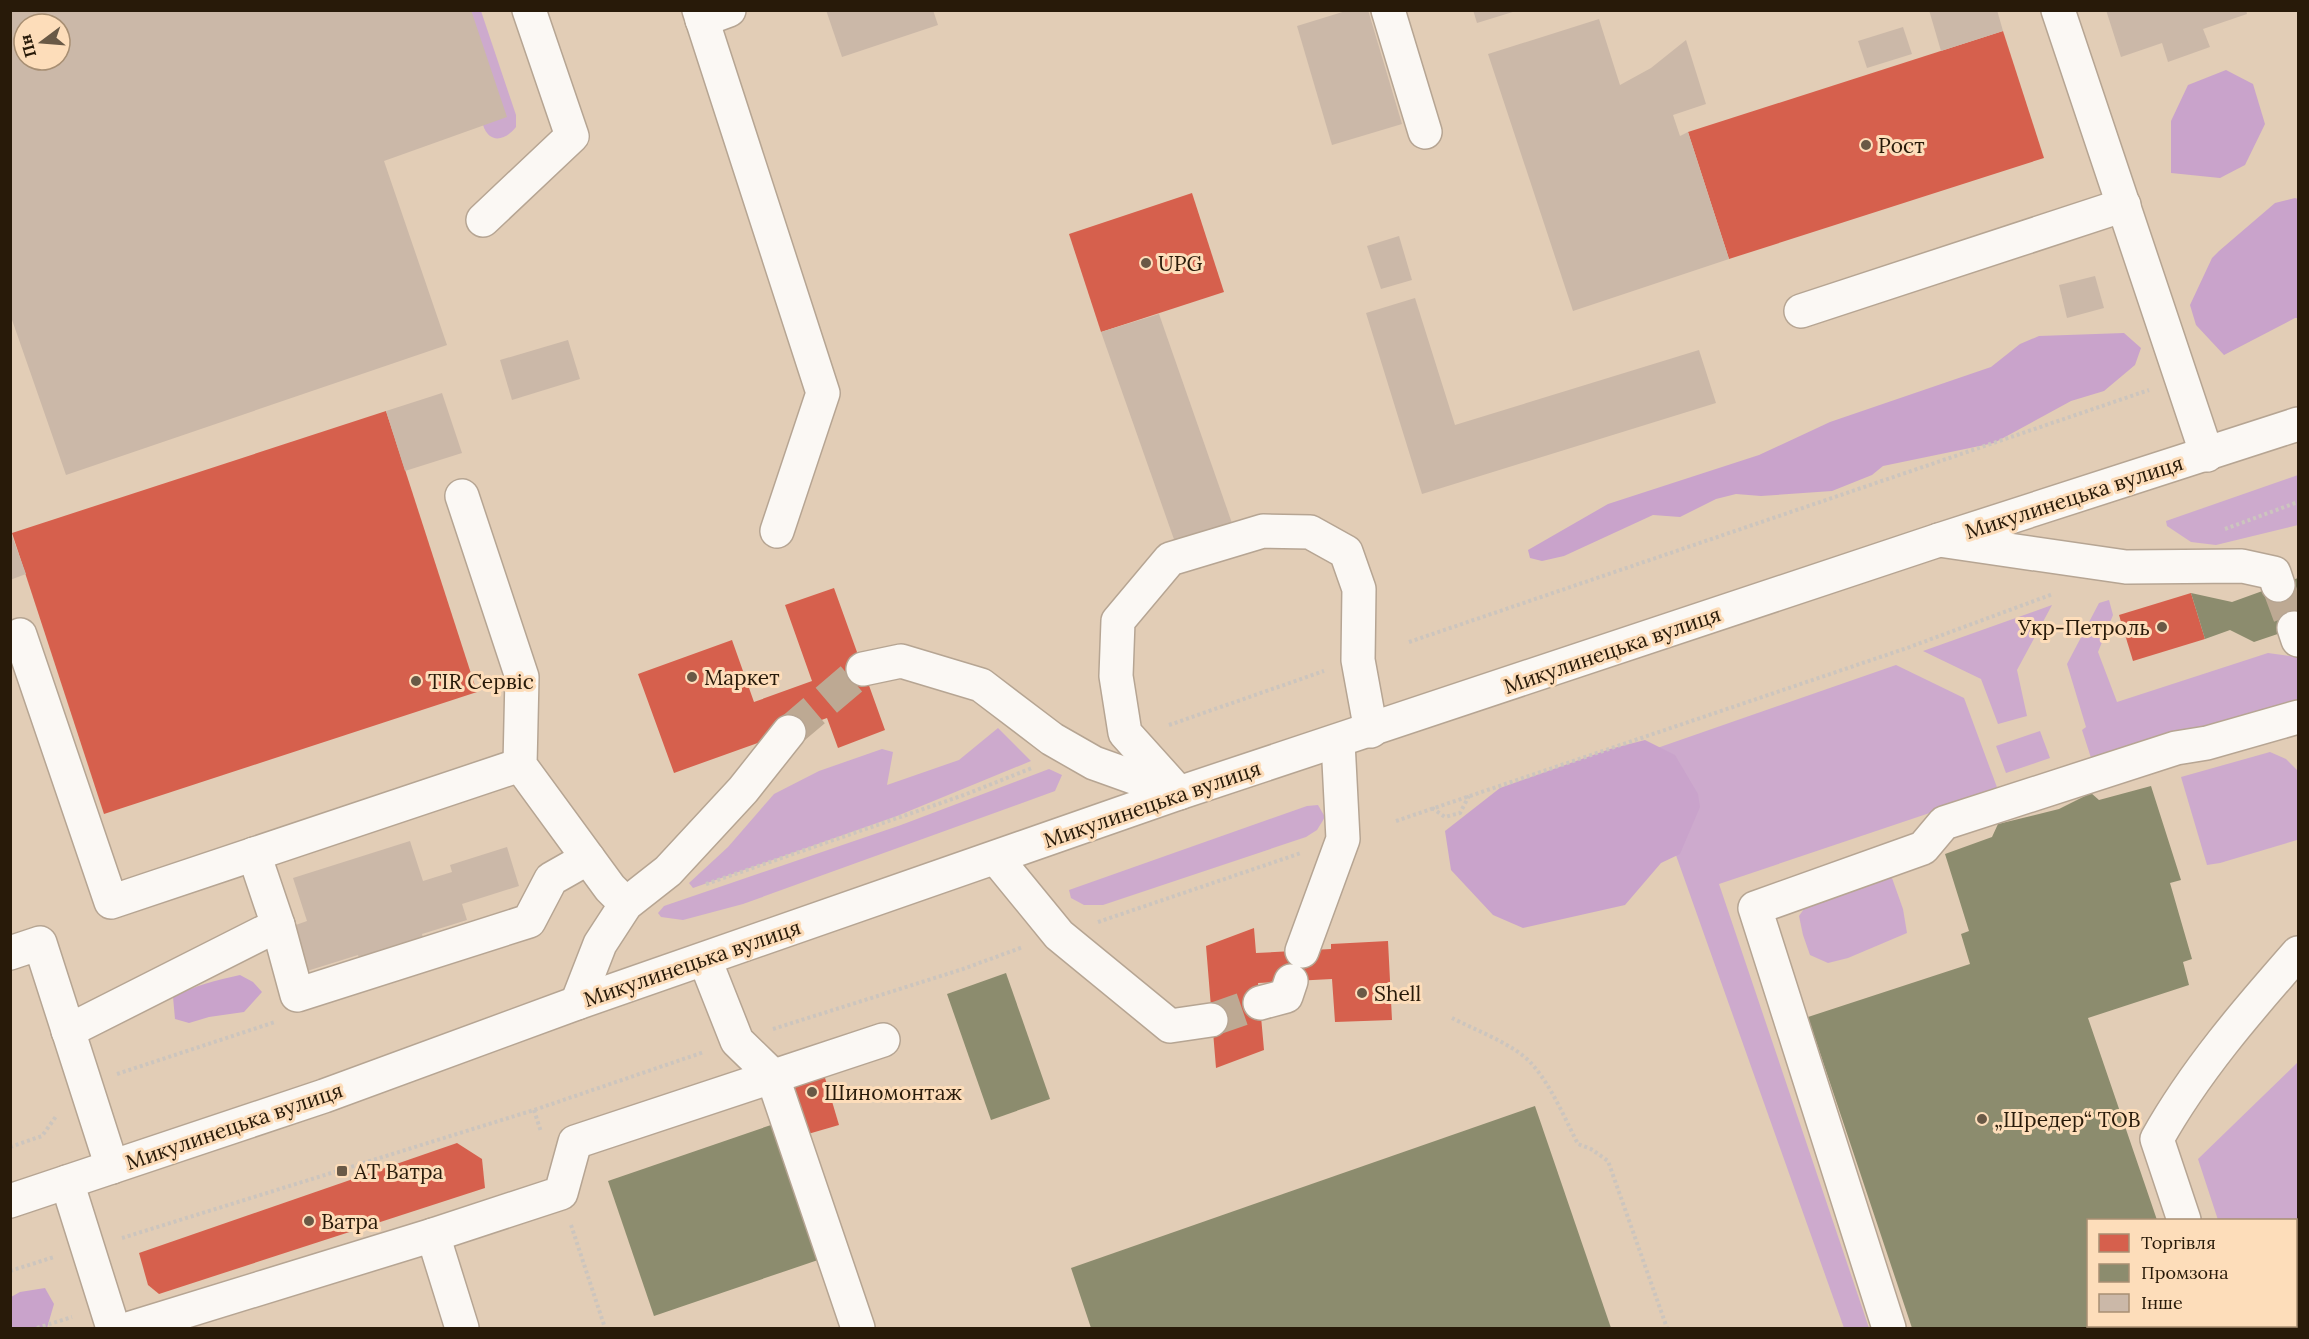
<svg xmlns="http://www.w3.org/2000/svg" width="2309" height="1339" viewBox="0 0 2309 1339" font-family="Lora,serif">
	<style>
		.green { fill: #cdaacd }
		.forest { fill: #c9a3cb }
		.shops { fill: #d6604d }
		.industry { fill: #8c8c6e }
		.building { fill: #cbb8a8; fill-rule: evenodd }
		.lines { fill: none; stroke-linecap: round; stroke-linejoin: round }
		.minor-tunnel { stroke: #bda993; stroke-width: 33; stroke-dasharray: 33 16; stroke-linecap: butt }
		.minor-casing { stroke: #b6a593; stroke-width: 36 }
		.highway-casing { stroke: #b6a593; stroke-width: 36 }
		.path { stroke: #ccc5be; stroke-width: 4; stroke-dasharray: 3 3; stroke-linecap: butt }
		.minor { stroke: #fbf8f4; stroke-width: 33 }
		.highway { stroke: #fbf8f4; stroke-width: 33 }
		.poi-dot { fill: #695946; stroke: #fdddba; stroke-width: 2 }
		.labels { text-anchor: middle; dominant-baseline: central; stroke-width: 6; stroke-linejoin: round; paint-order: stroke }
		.poi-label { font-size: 21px; fill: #281a09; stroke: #fdddba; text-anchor: start }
		.street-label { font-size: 21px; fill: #281a09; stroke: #fdddba }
	</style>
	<rect width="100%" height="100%" fill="#e2cdb6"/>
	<!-- green -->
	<g class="green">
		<path d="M471,11H481L516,115V127C505,141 489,144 483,125Z"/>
		<path d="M2298,475V525L2216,545L2191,542L2167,526L2166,521Z"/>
		<path d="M2109,600L2113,615L2098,652L2117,702L2268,653L2298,657V706L2228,727L2209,725L2093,764L2082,730L2086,727L2067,664L2099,603Z"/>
		<path d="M2052,605L2017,670L2027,716L1998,724L1981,679L1923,651Z"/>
		<path d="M1896,665L1964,698L1998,790L1719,884L1869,1328H1844L1640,754Z"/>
		<path d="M998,728L1031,761L897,816L693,888L689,883L728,847L774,794L819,771L882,749L893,752L887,785L959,760Z"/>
		<path d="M2040,731L2050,758L2006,773L1996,746Z"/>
		<path d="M2270,752L2286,759L2298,771V837L2297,840L2220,863L2207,865L2181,777Z"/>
		<path d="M1049,769L1062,775L1055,791L743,904L683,920L661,917L658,913L664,906L901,825Z"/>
		<path d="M1318,805L1325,817L1317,830L1306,837L1103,905H1084L1071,898L1069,890L1307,806Z"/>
		<path d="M1880,875L1892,878L1903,909L1907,933L1848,958L1828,963L1810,955L1803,935L1799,916L1806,906Z"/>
		<path d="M2298,1062V1328H2253L2252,1326H2296V1220H2218L2198,1159Z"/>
	</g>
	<!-- forest -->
	<g class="forest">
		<path d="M2226,70L2253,84L2265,124L2245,165L2220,178L2171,173V121L2188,85Z"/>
		<path d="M2295,198L2298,199V318H2295L2224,355L2196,325L2190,305L2212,258L2219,251L2275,203Z"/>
		<path d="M2124,333L2141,348L2135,365L2104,391L2071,401L1994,443L1883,466L1872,475L1832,491L1761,496L1736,494L1716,499L1680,517L1653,515L1564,556L1542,561L1530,558L1528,550L1608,504L1759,455L1830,422L1991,367L2020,344L2039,336Z"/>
		<path d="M1645,740L1675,755L1698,794L1700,807L1680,854L1661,863L1625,905L1523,928L1493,915L1451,870L1445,831L1500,788L1610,749Z"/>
		<path d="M240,975L253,982L262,992L244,1012L209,1017L189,1023L175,1019L173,997C193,986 217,980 240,975Z"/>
		<path d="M45,1288L54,1304L47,1328H11V1297L20,1292Z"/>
	</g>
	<!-- shops -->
	<g class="shops">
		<path d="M2003,31L2044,158L1729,259L1688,132Z"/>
		<path d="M1192,193L1224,292L1101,332L1069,234Z"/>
		<path d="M386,411L477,692L104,814L12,533Z"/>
		<path d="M834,588L885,730L838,748L827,718L674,773L638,674L732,640L754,702L812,681L785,605Z"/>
		<path d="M2191,593L2205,639L2133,661L2119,615Z"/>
		<path d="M1254,928L1256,953L1331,949V944L1388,941L1392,1020L1335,1022L1332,979L1258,983L1264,1050L1216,1068L1206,946Z"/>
		<path d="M820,1061L839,1125L808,1134L788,1070Z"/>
		<path d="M457,1143L482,1159L485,1188L159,1294L148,1285L139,1253Z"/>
	</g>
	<!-- industry -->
	<g class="industry">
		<path d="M2298,578V627L2254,642L2230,630L2205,639L2191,593L2232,602Z"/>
		<path d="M2151,786L2181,880L2170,883L2192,959L2183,962L2189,985L2088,1018L2157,1220H2088V1326H2192L2193,1328H1912L1808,1017L1970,964L1961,934L1969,931L1945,854L1992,837L1998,824L2059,809L2091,793L2099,800Z"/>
		<path d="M1006,973L1050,1099L991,1120L947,994Z"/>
		<path d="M1535,1106L1611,1328H1091L1071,1268Z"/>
		<path d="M771,1125L818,1260L654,1316L608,1181Z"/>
	</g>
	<!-- building -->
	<g class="building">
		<path d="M10,10H471L507,117L384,161L447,345L66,475L10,314ZM24,24H60V60H24Z"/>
		<path d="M826,10H933L938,25L842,57Z"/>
		<path d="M1349,10H1368L1402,124L1332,145L1297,26Z"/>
		<path d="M1473,10H1516V11L1477,23Z"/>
		<path d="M1929,10H1997L2003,31L1941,51Z"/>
		<path d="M2106,10H2246L2247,14L2203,29L2210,47L2168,62L2162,43L2121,57Z"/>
		<path d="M1599,19L1620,85L1651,68L1686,40L1706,104L1673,115L1680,136L1688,132L1729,259L1573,311L1488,54Z"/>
		<path d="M1903,27L1912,54L1867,68L1858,41Z"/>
		<path d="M1399,236L1412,280L1381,289L1367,246Z"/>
		<path d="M2095,276L2104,308L2067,318L2059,285Z"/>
		<path d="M1415,298L1455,425L1699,350L1716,403L1422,494L1366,313Z"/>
		<path d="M1159,314L1240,546L1183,565L1101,332Z"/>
		<path d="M568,340L580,379L512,400L500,360Z"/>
		<path d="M442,393L462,453L405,471L386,411Z"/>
		<path d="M10,530L26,574L10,580Z"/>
		<path d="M410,841L423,881L452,872L450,865L507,847L519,886L462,904L467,920L422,934L424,940L360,960L358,955L307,971L293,926L307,921L293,878Z"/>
	</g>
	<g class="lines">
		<!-- minor-tunnel -->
		<g class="minor-tunnel">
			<path d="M2278,585L2294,628"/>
			<path d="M789,732L863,669"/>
			<path d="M1211,1020L1260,1003"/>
		</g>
		<!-- minor casing -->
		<g class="minor-casing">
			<g id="minor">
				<path d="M699,10L823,393L777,531"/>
				<path d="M1388,10L1425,132"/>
				<path d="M2058,10L2207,455"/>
				<path d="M702,20L729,10"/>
				<path d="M483,220L572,136L529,10"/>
				<path d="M1801,311L2124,205"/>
				<path d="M462,496L522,677L520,765L610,888L626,904"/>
				<path d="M1939,540L2126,567L2242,566L2274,573L2278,585"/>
				<path d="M2294,628L2298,640"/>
				<path d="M20,635L111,902L520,765"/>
				<path d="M863,669L901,661L981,685L1052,739L1094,763L1175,792"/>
				<path d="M1179,793L1125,733L1116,676L1118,621L1170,559L1263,531L1310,532L1346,552L1359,589L1358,660L1371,731"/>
				<path d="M996,858L1059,935L1170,1026L1211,1020"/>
				<path d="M278,925L297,995L529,921L551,879L588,858"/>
				<path d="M1302,951L1343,839L1338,742"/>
				<path d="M10,953L40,943L112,1167"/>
				<path d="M705,960L737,1041L772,1075L858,1328"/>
				<path d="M577,1003L600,944L626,904L668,871L743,790L789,732"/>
				<path d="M1260,1003L1286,996L1291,981"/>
				<path d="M68,1031L278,925L254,854"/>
				<path d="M67,1182L113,1328"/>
				<path d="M2184,1220L2157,1139C2195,1071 2247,1011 2298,953"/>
				<path d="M433,1235L462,1328"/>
				<path d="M2218,1326L2219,1328"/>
				<path d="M131,1328L433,1235L561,1193L575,1142L883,1040"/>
				<path d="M1889,1328L1755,908L1923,848L1944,823L2176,748L2207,743L2298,717"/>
			</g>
		</g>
		<!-- highway casing -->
		<g class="highway-casing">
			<path id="highway" d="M10,1201L324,1096L577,1003L1179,793L1939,540L2298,424"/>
		</g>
		<!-- path -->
		<g class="path">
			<path d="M2225,529L2298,502"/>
			<path d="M1409,642L2149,390"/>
			<path d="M1169,725L1324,671"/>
			<path d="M1432,808L1445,817L1460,813L1469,796"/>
			<path d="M1396,821L1907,648L2053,594"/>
			<path d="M706,884L964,795L1032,768"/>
			<path d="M1098,922L1301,853"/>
			<path d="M1452,1018C1475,1030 1514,1044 1532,1064C1552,1087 1564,1117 1578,1144L1591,1149L1608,1161L1667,1328"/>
			<path d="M773,1029L963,969L1023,947"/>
			<path d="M117,1074L275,1022"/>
			<path d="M534,1110L541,1132"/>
			<path d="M10,1147L42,1136L57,1115"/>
			<path d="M571,1225L605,1328"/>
			<path d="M122,1238L534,1110L704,1052"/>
			<path d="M10,1271L54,1257"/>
			<path d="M37,1328L72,1317"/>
		</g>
		<!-- minor -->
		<use href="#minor" class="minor"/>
		<!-- highway -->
		<use href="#highway" class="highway"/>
	</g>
	<!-- markers -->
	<g class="poi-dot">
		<circle cx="1866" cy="145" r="6"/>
		<circle cx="1146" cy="263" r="6"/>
		<circle cx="2162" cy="627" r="6"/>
		<circle cx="692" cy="677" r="6"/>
		<circle cx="416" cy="681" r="6"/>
		<circle cx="1362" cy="993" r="6"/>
		<circle cx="812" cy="1092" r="6"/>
		<circle cx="1982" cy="1119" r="6"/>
		<rect x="336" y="1165" width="12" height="12" rx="3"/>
		<circle cx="309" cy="1221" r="6"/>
	</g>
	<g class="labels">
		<!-- poi labels -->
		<g class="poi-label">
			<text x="1878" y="145">Рост</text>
			<text x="1158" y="263">UPG</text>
			<text x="2150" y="627" text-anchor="end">Укр-Петроль</text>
			<text x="704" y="677">Маркет</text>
			<text x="428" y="681">TIR Сервіс</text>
			<text x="1374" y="993">Shell</text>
			<text x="824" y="1092">Шиномонтаж</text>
			<text x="1994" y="1119">„Шредер“ ТОВ</text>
			<text x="354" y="1171">АТ Ватра</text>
			<text x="321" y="1221">Ватра</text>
		</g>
		<!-- street labels -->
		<g class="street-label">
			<text transform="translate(2074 497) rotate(-18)">Микулинецька вулиця</text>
			<text transform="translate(1612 650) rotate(-19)">Микулинецька вулиця</text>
			<text transform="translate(1152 804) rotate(-19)">Микулинецька вулиця</text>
			<text transform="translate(692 963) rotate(-19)">Микулинецька вулиця</text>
			<text transform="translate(234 1126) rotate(-19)">Микулинецька вулиця</text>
		</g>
	</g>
	<!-- border -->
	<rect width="2309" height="1339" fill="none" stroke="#281a09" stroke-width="24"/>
	<!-- legend -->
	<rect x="2087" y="1219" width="210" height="108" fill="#fdddba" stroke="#a88f73" stroke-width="1.5"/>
	<rect x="2099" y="1234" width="30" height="18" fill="#d6604d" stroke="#a88f73" stroke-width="1.5"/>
	<text x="2141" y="1249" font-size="18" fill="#281a09">Торгівля</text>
	<rect x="2099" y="1264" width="30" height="18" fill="#8c8c6e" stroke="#a88f73" stroke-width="1.5"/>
	<text x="2141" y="1279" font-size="18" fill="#281a09">Промзона</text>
	<rect x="2099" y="1294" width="30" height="18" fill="#cbb8a8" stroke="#a88f73" stroke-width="1.5"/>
	<text x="2141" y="1309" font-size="18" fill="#281a09">Інше</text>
	<!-- north arrow -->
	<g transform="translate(42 42) rotate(254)"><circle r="28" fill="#fdddba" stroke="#a88f73" stroke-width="1.5"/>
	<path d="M0-4.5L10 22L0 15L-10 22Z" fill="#695946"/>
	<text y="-9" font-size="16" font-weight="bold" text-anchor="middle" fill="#281a09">Пн</text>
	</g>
</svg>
